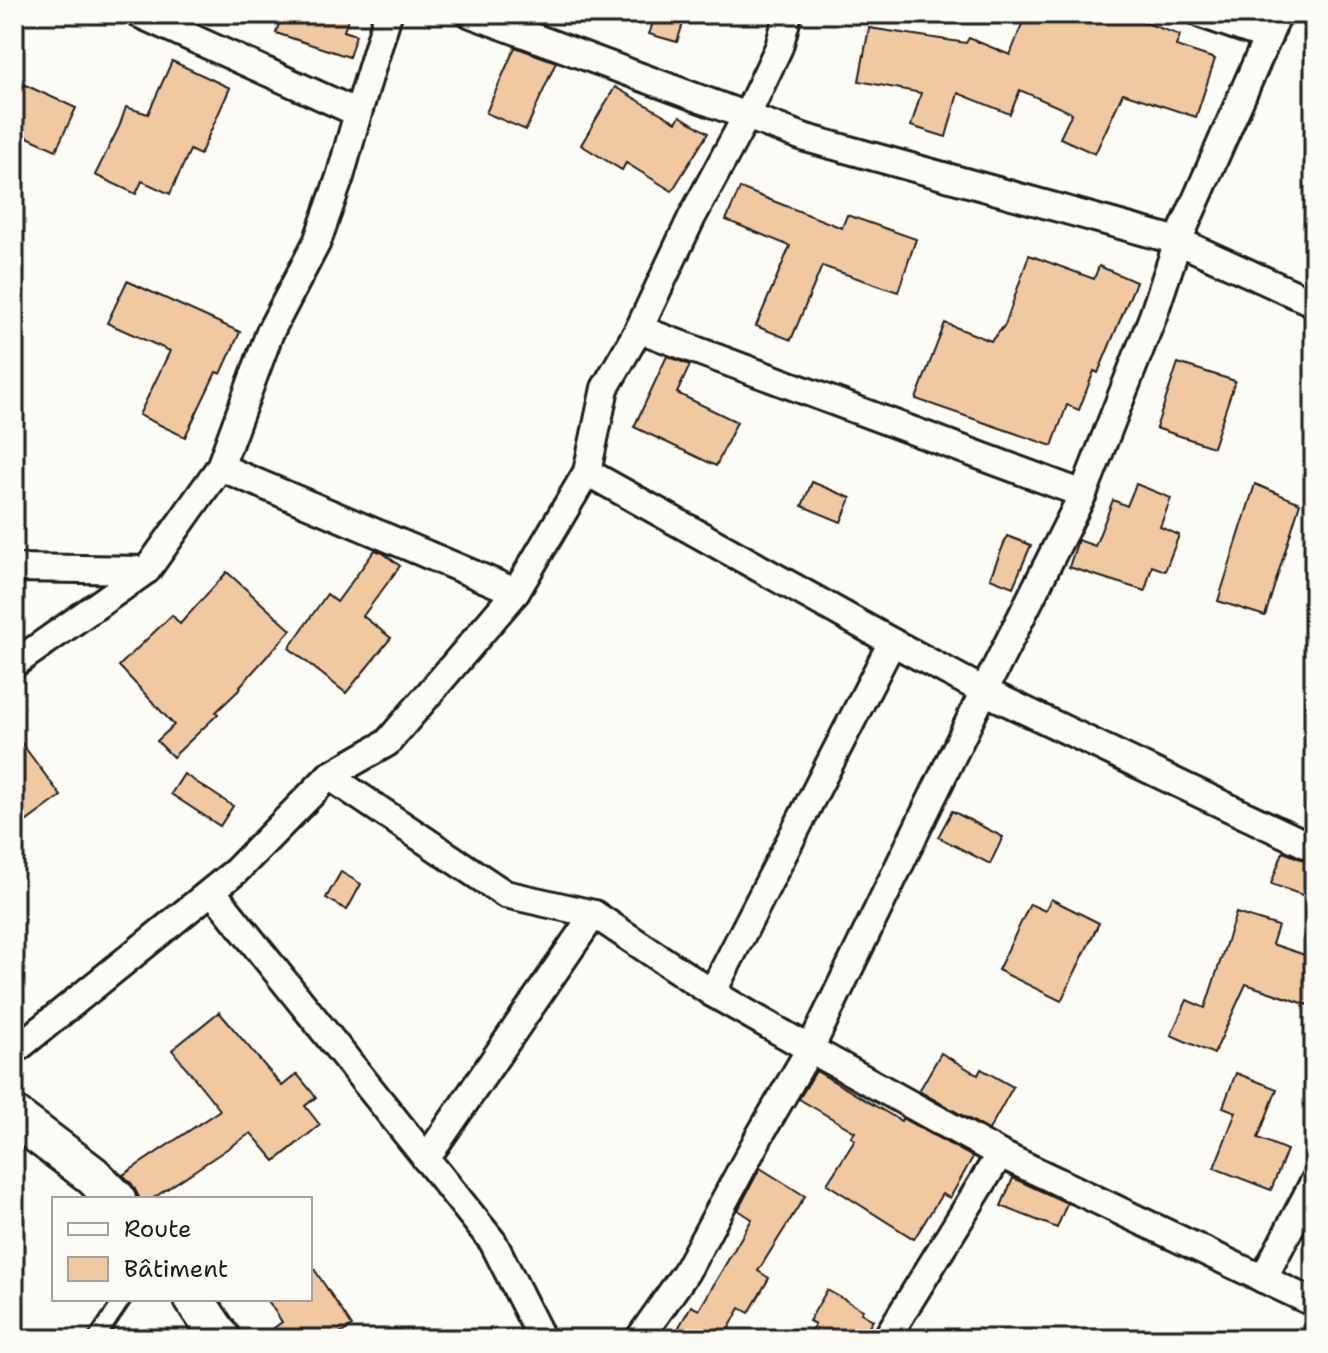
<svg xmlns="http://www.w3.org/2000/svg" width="1328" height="1353" viewBox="0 0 1328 1353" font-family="'Shantell Sans',sans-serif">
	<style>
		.building { fill: #f1c9a1; stroke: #1c1c1c; stroke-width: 2 }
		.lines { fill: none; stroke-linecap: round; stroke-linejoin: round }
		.lane-casing { stroke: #1c1c1c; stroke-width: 20 }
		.street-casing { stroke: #1c1c1c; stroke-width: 32 }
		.secondary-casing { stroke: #1c1c1c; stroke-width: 44 }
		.lane { stroke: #fdfcf7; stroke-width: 14 }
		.street { stroke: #fdfcf7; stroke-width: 26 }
		.secondary { stroke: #fdfcf7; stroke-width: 38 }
	</style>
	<rect width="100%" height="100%" fill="#fdfcf7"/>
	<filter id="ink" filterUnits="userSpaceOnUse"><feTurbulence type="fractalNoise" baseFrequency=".0125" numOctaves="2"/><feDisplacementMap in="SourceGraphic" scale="16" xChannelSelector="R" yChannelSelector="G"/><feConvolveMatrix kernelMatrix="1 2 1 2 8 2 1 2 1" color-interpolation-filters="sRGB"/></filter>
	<g filter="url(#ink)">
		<!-- building -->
		<g class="building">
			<path d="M282,14H350L344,31L356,35L349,57L276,33Z"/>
			<path d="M656,14H686L677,42L649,34Z"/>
			<path d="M1026,14H1120L1180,35L1176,46L1215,59L1196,117L1123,93L1095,154L1060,138L1072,113L1020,90L1010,114L958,93L946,137L911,126L921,93L859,81L869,28L966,43L969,38L1010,55Z"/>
			<path d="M515,47L556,62L526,130L486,113Z"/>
			<path d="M172,61L230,88L200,155L190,150L170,194L142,181L136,194L95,175L119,127L126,107L148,114Z"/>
			<path d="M14,80L76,108L56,150L14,131Z"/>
			<path d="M615,87L676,122L680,116L708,133L672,191L626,163L622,170L581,145Z"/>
			<path d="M740,188L842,228L847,215L916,239L898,292L822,266L791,340L756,326L790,246L726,220Z"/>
			<path d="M1029,255L1094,279L1099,266L1136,282L1098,373L1094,371L1079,410L1067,405L1052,446L916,399L945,323L991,341L1005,325Z"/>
			<path d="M127,281L240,332L221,374L216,372L185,437L139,415L170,351L107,323Z"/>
			<path d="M667,356L690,365L677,393L737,422L716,466L634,427Z"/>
			<path d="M1178,363L1235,381L1213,447L1156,428Z"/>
			<path d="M812,482L851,498L841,522L802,506Z"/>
			<path d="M1136,484L1171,498L1160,527L1179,535L1165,571L1152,566L1145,591L1069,567L1078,540L1095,546L1113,500L1127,506Z"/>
			<path d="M1255,484L1300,503L1265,616L1218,601Z"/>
			<path d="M1007,536L1031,545L1013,587L990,578Z"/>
			<path d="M375,550L383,553L400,566L363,616L391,638L346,693L289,648L327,594L337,602Z"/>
			<path d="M227,572L291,630L240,686L241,688L216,712L218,714L173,757L157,741L174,725L119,666L172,615L180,624Z"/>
			<path d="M14,733L61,796L23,824L14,811Z"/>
			<path d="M184,774L233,806L220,826L171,794Z"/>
			<path d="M952,811L1003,837L990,864L938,837Z"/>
			<path d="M1283,852L1311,863L1308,870L1314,871L1305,896L1271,884Z"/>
			<path d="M341,872L361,884L347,910L326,898Z"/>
			<path d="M1051,899L1099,923L1061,1001L998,970L1030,904L1045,911Z"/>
			<path d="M1236,913L1278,926L1272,944L1314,958V1007L1246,984L1214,1054L1171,1035L1187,1000L1205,1008Z"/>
			<path d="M219,1012L282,1086L297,1074L316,1097L305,1106L320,1125L275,1161L251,1133L152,1199H140L132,1184L123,1175L220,1110L172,1050Z"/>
			<path d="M941,1053L978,1075L981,1069L1013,1087L989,1130L919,1091Z"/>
			<path d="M816,1071L901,1121L902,1118L973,1157L950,1198L942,1194L914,1239L827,1184L855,1140L851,1137L855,1132L799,1099Z"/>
			<path d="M1236,1073L1277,1089L1258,1138L1287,1150L1271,1190L1214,1168L1236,1112L1223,1107Z"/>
			<path d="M760,1168L805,1196L758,1271L769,1278L749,1313L740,1308L723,1339H672L691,1306L699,1310L752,1219L738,1210Z"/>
			<path d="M1013,1178L1067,1203L1057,1228L1001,1206Z"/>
			<path d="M310,1263L352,1326L332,1339H259L282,1322L267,1299H310Z"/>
			<path d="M827,1290L863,1310L861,1313L873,1320L862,1339H805L815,1324L809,1321Z"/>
		</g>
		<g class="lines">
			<!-- lane casing -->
			<g class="lane-casing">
				<path id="lane" d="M96,1339L123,1299"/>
			</g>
			<!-- street casing -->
			<g class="street-casing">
				<g id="street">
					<path d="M139,14L358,113"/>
					<path d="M471,14L806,138L1178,241L1314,303"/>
					<path d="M1201,14L1268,37"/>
					<path d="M639,329L1083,494"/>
					<path d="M220,467L516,592"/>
					<path d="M587,472L892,642L984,691L1314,848"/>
					<path d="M14,568L147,570"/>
					<path d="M14,664L147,570L220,467L270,332L317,242L340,177L358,113L388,14"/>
					<path d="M329,776L505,894L594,914L712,993L810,1049L984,691L1083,494L1153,316L1178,241L1278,14"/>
					<path d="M212,891L493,1242L542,1339"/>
					<path d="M712,993L892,642"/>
					<path d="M14,1051L236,871L329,776L387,743L516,592L587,472L605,388L639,329L692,217L746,117L779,47L788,14"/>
					<path d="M426,1159L594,914"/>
					<path d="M1263,1279L1314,1182"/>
					<path d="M639,1339L686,1272L761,1133L810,1049L1000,1154L1314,1303"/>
					<path d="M886,1339L1000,1154"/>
				</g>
			</g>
			<!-- secondary casing -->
			<g class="secondary-casing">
				<g id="secondary">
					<path d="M14,1116L92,1175L116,1199"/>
					<path d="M194,1299L221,1339"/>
				</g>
			</g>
			<!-- lane -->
			<use href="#lane" class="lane"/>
			<!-- street -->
			<use href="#street" class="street"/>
			<!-- secondary -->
			<use href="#secondary" class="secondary"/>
		</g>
	</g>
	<!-- margin -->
	<rect width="1328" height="1353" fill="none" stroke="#fdfcf7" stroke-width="48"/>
	<rect x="24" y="24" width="1280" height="1305" fill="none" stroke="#1c1c1c" stroke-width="3" filter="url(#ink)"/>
	<!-- legend -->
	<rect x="52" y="1197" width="260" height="104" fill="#fdfcf7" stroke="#a3a29f" stroke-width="2"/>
	<rect x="68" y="1223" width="40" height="12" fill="#fdfcf7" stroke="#a3a29f" stroke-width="2"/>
	<text x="124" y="1237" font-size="24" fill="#1c1c1c">Route</text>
	<rect x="68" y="1257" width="40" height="24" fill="#f1c9a1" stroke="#a3a29f" stroke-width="2"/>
	<text x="124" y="1277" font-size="24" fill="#1c1c1c">Bâtiment</text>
</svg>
